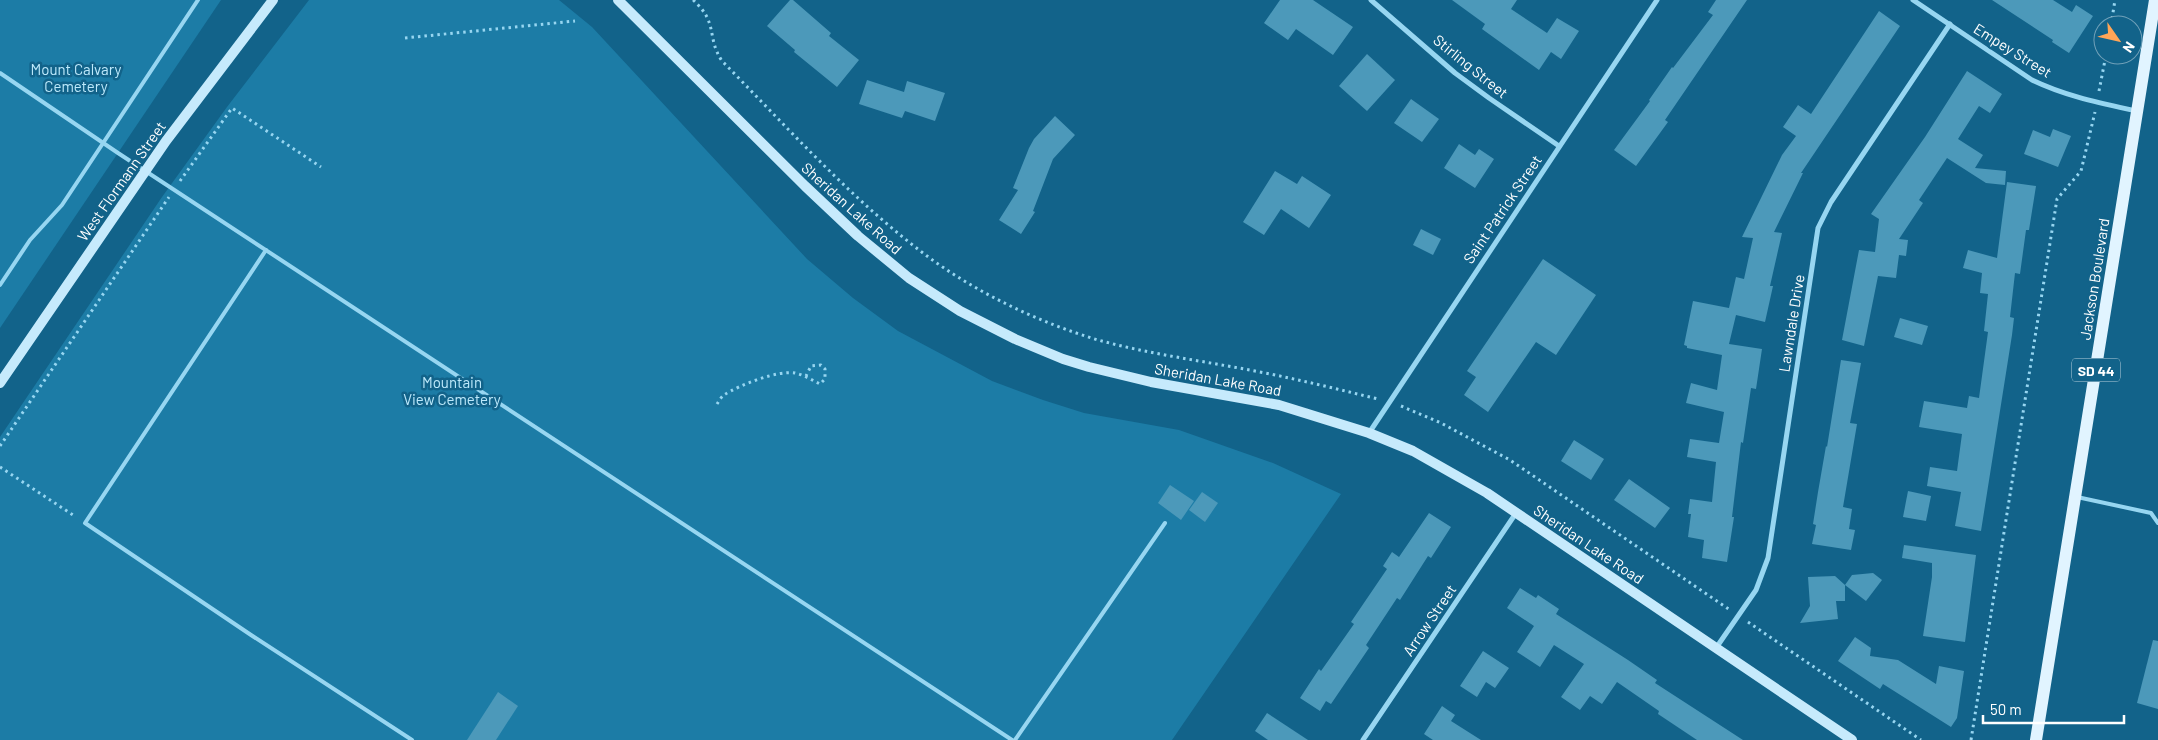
<svg xmlns="http://www.w3.org/2000/svg" width="2158" height="740" viewBox="0 0 2158 740" font-family="Barlow,sans-serif">
	<style>
		.green { fill: #1c7ca6 }
		.building { fill: #4c99ba }
		.lines { fill: none; stroke-linecap: round; stroke-linejoin: round }
		.path { stroke: #97d6f1; stroke-width: 3; stroke-dasharray: 2.5 4; stroke-linecap: butt }
		.lane { stroke: #97d6f1; stroke-width: 4 }
		.street { stroke: #97d6f1; stroke-width: 5 }
		.secondary { stroke: #c6eafc; stroke-width: 10 }
		.primary { stroke: #e1f4ff; stroke-width: 12 }
		.labels { text-anchor: middle; dominant-baseline: central; stroke-width: 5; stroke-linejoin: round; paint-order: stroke }
		.shield { fill: #12638a; stroke: #b8d0dc; stroke-width: 1 }
		.shield-label { font-size: 14px; font-weight: bold; fill: #fff }
		.street-label { font-size: 15px; fill: #fff; stroke: #12638a }
		.park-label { font-size: 15px; fill: #beeafc; stroke: #12638a }
	</style>
	<rect width="100%" height="100%" fill="#12638a"/>
	<!-- green -->
	<g class="green">
		<path d="M0,0H221L0,328Z"/>
		<path d="M309,0H559L592,27L807,259L853,298L898,331L992,381L1043,400L1084,413L1179,430L1273,463L1341,494L1172,740H0V437L162,197L227,107Z"/>
	</g>
	<!-- building -->
	<g class="building">
		<path d="M790,0H793L831,33L829,36L859,60L837,87L794,52L795,50L767,26Z"/>
		<path d="M1280,0H1313L1353,27L1333,55L1296,29L1288,40L1264,23Z"/>
		<path d="M1452,0H1517L1511,9L1547,33L1557,18L1579,31L1561,59L1551,52L1539,70L1482,29L1485,24Z"/>
		<path d="M1716,0H1747L1665,120L1668,122L1636,166L1614,150L1650,101L1649,100L1672,67L1673,68L1713,15L1708,12Z"/>
		<path d="M1992,0H2053L2072,12L2076,5L2093,16L2069,53L2052,42L2053,40Z"/>
		<path d="M1879,11L1900,26L1801,173H1803L1774,232L1782,233L1770,286H1773L1765,322L1736,315L1729,344L1762,349L1756,389L1751,388L1743,443L1741,442L1732,517H1734L1727,562L1702,558L1704,540L1688,537L1691,514H1688L1690,499L1712,502L1716,462L1687,457L1690,439L1719,443L1724,412L1686,403L1691,383L1717,390L1722,355L1687,348V346L1684,345L1693,301L1729,308L1736,277L1744,279L1753,238L1742,237L1782,155L1796,136L1783,127L1798,105L1811,114Z"/>
		<path d="M1367,54L1395,80L1367,111L1339,86Z"/>
		<path d="M1967,71L2002,94L1990,113L1979,106L1958,139L1983,155L1975,168L2006,171L2005,185L1986,183L1947,158L1919,200L1923,203L1899,239L1908,240L1906,256L1899,255L1896,278L1878,276L1864,346L1842,340L1859,250L1875,252L1879,219L1871,214L1925,137Z"/>
		<path d="M867,80L904,92L907,81L945,93L935,121L905,111L902,118L859,104Z"/>
		<path d="M1411,99L1439,119L1422,142L1394,123Z"/>
		<path d="M1055,116L1075,135L1053,159L1033,211L1035,212L1021,234L999,220L1018,190L1013,188L1029,148L1034,139Z"/>
		<path d="M2053,129L2071,136L2058,167L2024,154L2033,130L2050,137Z"/>
		<path d="M1459,144L1475,155L1479,149L1494,159L1475,188L1444,168Z"/>
		<path d="M1275,171L1297,184L1302,176L1331,195L1309,228L1281,209L1264,235L1243,222Z"/>
		<path d="M2007,182L2036,186L2029,230H2026L2020,274L2015,273L2010,317L2014,318L2012,335L1981,531L1955,526L1961,492L1927,486L1930,467L1957,471L1962,434L1919,427L1924,401L1967,408L1969,396L1979,398L1988,332L1984,331L1988,294L1980,293L1982,273L1963,268L1968,250L1997,258Z"/>
		<path d="M1421,229L1441,239L1433,255L1413,245Z"/>
		<path d="M1543,259L1596,295L1556,355L1536,342L1488,412L1464,395L1476,377L1467,371Z"/>
		<path d="M1900,318L1928,326L1922,345L1894,337Z"/>
		<path d="M1841,360L1861,363L1850,423L1857,424L1843,507L1852,509L1849,529L1855,530L1851,550L1812,544L1816,525L1813,524L1818,492L1826,446L1827,447Z"/>
		<path d="M1574,440L1604,459L1591,480L1561,461Z"/>
		<path d="M1629,479L1670,508L1655,528L1614,500Z"/>
		<path d="M1170,485L1194,501L1181,520L1158,503Z"/>
		<path d="M1908,491L1931,496L1926,521L1903,517Z"/>
		<path d="M1202,492L1218,503L1205,522L1189,510Z"/>
		<path d="M1429,513L1451,527L1431,558L1428,556L1400,600L1397,598L1366,645L1369,648L1331,704L1326,701L1320,711L1300,698L1319,669L1321,671L1354,624L1351,622L1387,569L1383,566L1392,552L1399,557Z"/>
		<path d="M1904,545L1976,555L1965,642L1923,636L1932,577V563L1902,558Z"/>
		<path d="M1873,573L1882,580L1866,601L1845,585L1852,575Z"/>
		<path d="M1835,576L1845,585V601H1836L1838,619L1800,623L1810,606L1808,577Z"/>
		<path d="M1520,588L1536,598L1538,595L1559,609L1556,614L1628,660L1657,680L1655,683L1743,740H1697L1658,714L1659,711L1617,682L1602,704L1590,696L1580,710L1561,697L1584,664L1554,645L1540,667L1517,652L1534,626L1507,608Z"/>
		<path d="M1855,637L1871,648L1870,656L1898,660L1936,684L1939,666L1964,671L1957,718L1951,727L1883,684L1880,689L1838,661Z"/>
		<path d="M2153,640L2158,641V709L2137,703Z"/>
		<path d="M1483,651L1509,668L1495,688L1486,682L1477,697L1460,686Z"/>
		<path d="M498,692L518,706L496,740H467Z"/>
		<path d="M1442,706L1455,715L1451,721L1481,740H1433L1424,734Z"/>
		<path d="M1267,713L1308,740H1268L1255,731Z"/>
	</g>
	<g class="lines">
		<!-- path -->
		<g class="path">
			<path d="M693,0C719,23 706,37 722,61C788,128 852,200 927,256C977,293 1038,322 1098,340C1149,354 1203,361 1255,371C1297,379 1337,389 1378,399"/>
			<path d="M2111,25L2115,0"/>
			<path d="M405,38L575,21"/>
			<path d="M2099,91L2106,55"/>
			<path d="M180,181L232,108L321,167"/>
			<path d="M717,404C719,401 721,397 724,395C739,385 778,370 795,373C804,375 812,380 820,384L825,379V369L821,365L811,366L806,376"/>
			<path d="M1401,406L1441,423L1510,460L1730,610"/>
			<path d="M0,446L169,197"/>
			<path d="M0,467L76,517"/>
			<path d="M1748,622L1921,740"/>
			<path d="M1971,740L2057,199L2081,171L2095,112"/>
		</g>
		<!-- lane -->
		<g class="lane">
			<path d="M0,73L118,153L1012,740"/>
			<path d="M266,250L85,523L251,635L412,740"/>
			<path d="M0,285L30,240L62,205L198,0"/>
			<path d="M2077,497L2151,513L2158,523"/>
			<path d="M1015,740L1165,523"/>
		</g>
		<!-- street -->
		<g class="street">
			<path d="M1371,0L1455,73L1489,98L1559,146"/>
			<path d="M1913,0L2032,80C2065,96 2100,103 2136,111"/>
			<path d="M1369,433L1657,0"/>
			<path d="M1716,648L1756,590L1768,558L1818,228L1831,202L1950,24"/>
			<path d="M1363,740L1516,513"/>
		</g>
		<!-- secondary -->
		<g class="secondary">
			<path d="M618,0L805,186L858,236L909,278L960,311L1015,339L1063,359L1089,367L1151,382L1279,405L1369,433L1413,451L1487,493L1852,740"/>
			<path d="M0,383L166,141L273,0"/>
		</g>
		<!-- primary -->
		<path class="primary" d="M2036,740L2155,0"/>
	</g>
	<g class="labels">
		<!-- shield labels -->
		<rect class="shield" x="2072" y="358.5" width="48" height="23" rx="4"/>
		<g class="shield-label">
			<text x="2096" y="370">SD 44</text>
		</g>
		<!-- street labels -->
		<g class="street-label">
			<text transform="translate(2013 50) rotate(32)">Empey Street</text>
			<text transform="translate(1471 66) rotate(39)">Stirling Street</text>
			<text transform="translate(121 181) rotate(-55)">West Flormann Street</text>
			<text transform="translate(852 208) rotate(42)">Sheridan Lake Road</text>
			<text transform="translate(1502 209) rotate(-56)">Saint Patrick Street</text>
			<text transform="translate(2094 279) rotate(-81)">Jackson Boulevard</text>
			<text transform="translate(1791 323) rotate(-81)">Lawndale Drive</text>
			<text transform="translate(1218 379) rotate(10)">Sheridan Lake Road</text>
			<text transform="translate(1589 544) rotate(34)">Sheridan Lake Road</text>
			<text transform="translate(1429 620) rotate(-56)">Arrow Street</text>
		</g>
		<!-- park labels -->
		<g class="park-label">
			<text x="76" y="69">Mount Calvary<tspan x="76" dy="17">Cemetery</tspan></text>
			<text x="452" y="382">Mountain<tspan x="452" dy="17">View Cemetery</tspan></text>
		</g>
	</g>
	<!-- north arrow -->
	<g transform="translate(2118 40) rotate(124)"><circle r="24" fill="#12638a" stroke="#71a1b9"/>
	<path d="M0-4L9 19L0 12L-9 19Z" fill="#ffa557"/>
	<text y="-8" font-size="14" font-weight="bold" text-anchor="middle" fill="#ffffff">N</text>
	</g>
	<!-- scale -->
	<path d="M1983 715v8h141v-8" fill="none" stroke="#ffffff" stroke-width="2.5"/>
	<text x="1990" y="715" font-size="15" fill="#ffffff" stroke="#12638a" stroke-width="4" paint-order="stroke">50 m</text>
</svg>
